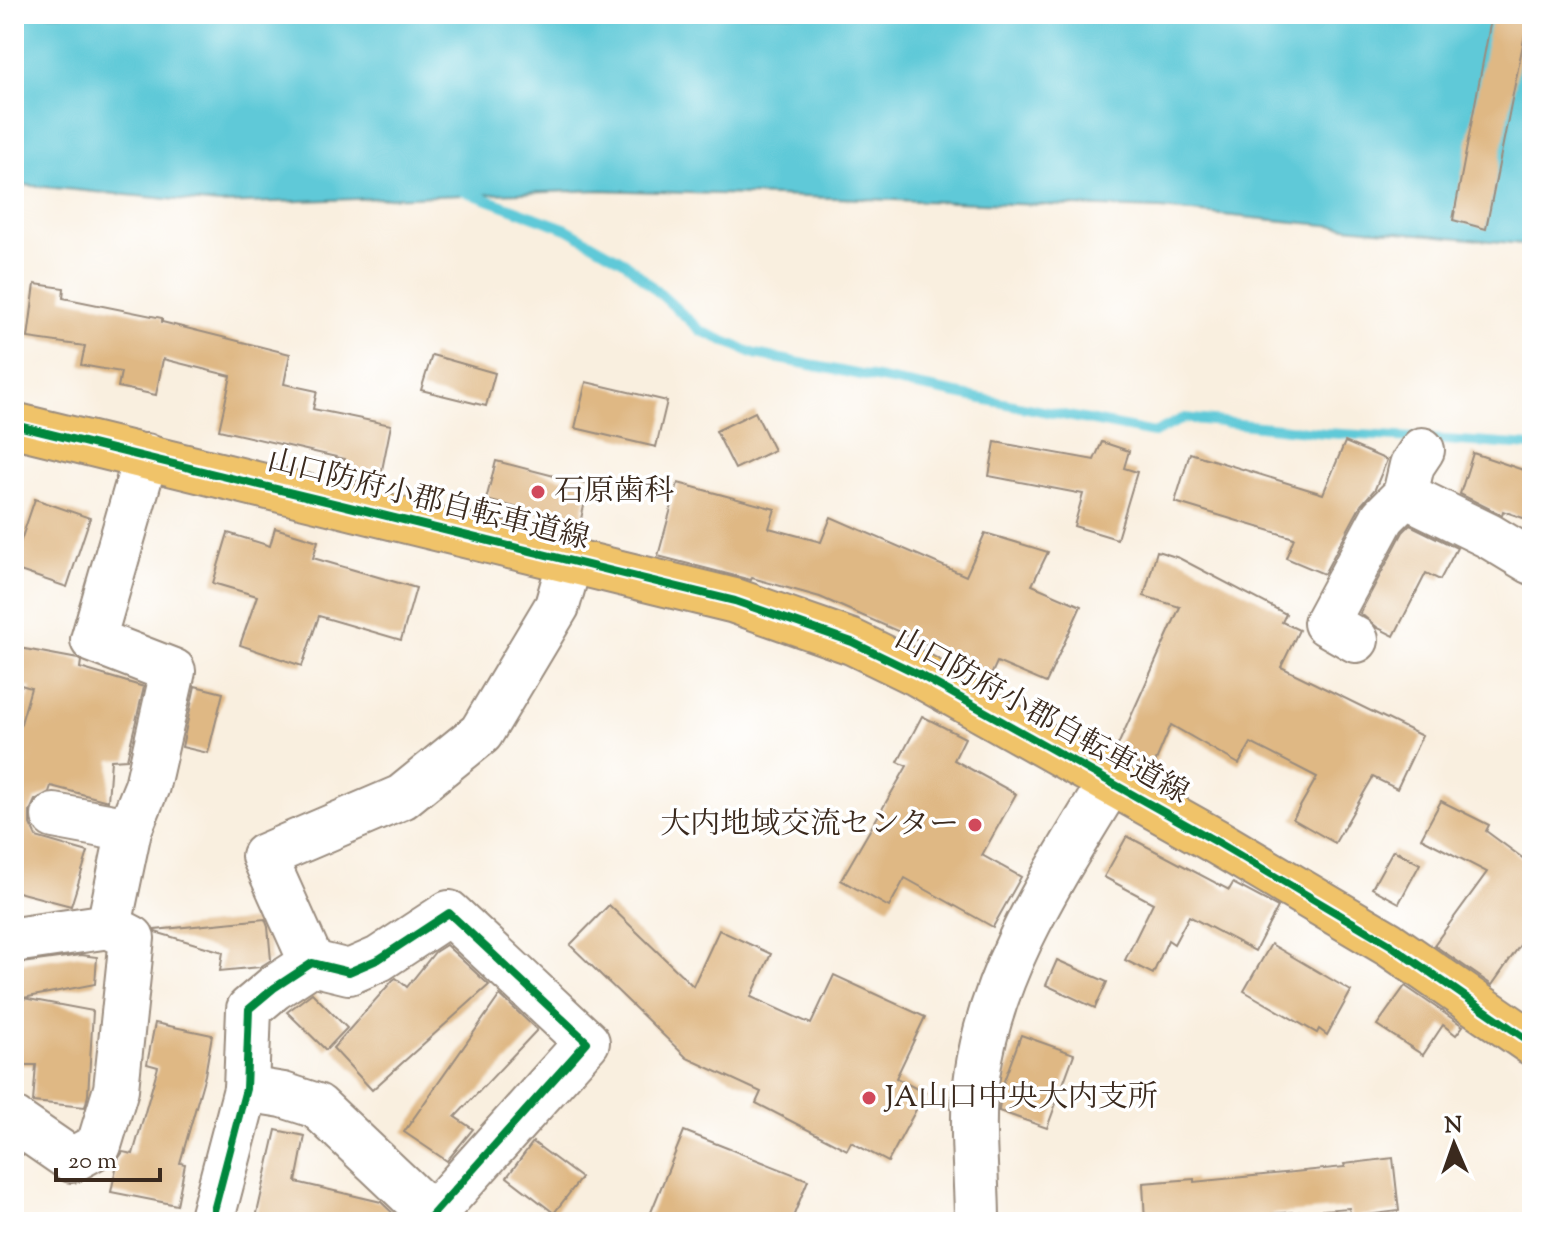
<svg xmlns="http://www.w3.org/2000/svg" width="1546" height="1236" viewBox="0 0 1546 1236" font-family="'Sorts Mill Goudy','Noto Serif JP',serif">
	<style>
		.water { fill: #5ec9d8; stroke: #4c7a7b; stroke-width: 2 }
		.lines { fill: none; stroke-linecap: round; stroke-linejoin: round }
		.stream { stroke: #5ec9d8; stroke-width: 10 }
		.building { fill: #dfb884 }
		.minor-casing { stroke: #9a8c7e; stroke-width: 48 }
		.major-casing { stroke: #9a8c7e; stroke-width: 48 }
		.minor { stroke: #fff; stroke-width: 44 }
		.major { stroke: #f0c369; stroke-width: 44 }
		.cycleway-casing { stroke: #fff; stroke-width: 13 }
		.cycleway { stroke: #00873e; stroke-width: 8 }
		.poi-dot { fill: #d1495b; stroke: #fff; stroke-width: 3 }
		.labels { text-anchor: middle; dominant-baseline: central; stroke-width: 7; stroke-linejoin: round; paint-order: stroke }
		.poi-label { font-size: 30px; fill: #3b2a1e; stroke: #fff; text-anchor: start }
		.street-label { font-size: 30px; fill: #3b2a1e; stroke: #fff }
	</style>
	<rect width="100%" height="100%" fill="#fff"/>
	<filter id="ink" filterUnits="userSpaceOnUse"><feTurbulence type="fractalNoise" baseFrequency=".0125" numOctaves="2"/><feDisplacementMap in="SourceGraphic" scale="16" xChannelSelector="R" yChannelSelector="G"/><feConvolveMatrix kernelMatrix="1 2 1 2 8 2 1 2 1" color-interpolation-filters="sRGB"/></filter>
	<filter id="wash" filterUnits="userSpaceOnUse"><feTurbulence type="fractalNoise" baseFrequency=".006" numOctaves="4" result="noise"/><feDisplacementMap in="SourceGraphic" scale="32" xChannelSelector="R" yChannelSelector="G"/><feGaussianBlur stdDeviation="1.8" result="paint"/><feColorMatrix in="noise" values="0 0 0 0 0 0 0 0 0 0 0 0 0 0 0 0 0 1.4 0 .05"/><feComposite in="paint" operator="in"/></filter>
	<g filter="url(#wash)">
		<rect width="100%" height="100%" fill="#f9efdf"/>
		<!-- water -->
		<path class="water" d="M14,14H1532V245L1161,209L600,190L219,204L14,184Z"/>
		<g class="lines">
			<!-- stream -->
			<g class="stream">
				<path d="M461,190L567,229L625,262L701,331L755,354L1154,433L1184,418L1325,433L1414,438"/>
				<path d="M1430,439L1532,446"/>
			</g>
		</g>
		<g id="blocks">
			<!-- building -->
			<g class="building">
				<path d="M1492,14H1529L1486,229L1453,220Z"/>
				<path d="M35,284L64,288L63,298L162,318V322L290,354L284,384L317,391L313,409L391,425L379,485L341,477L345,459L219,430L231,376L163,359L156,395L118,387L121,372L81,365L85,346L28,338Z"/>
				<path d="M432,355L495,373L486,406L421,390Z"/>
				<path d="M586,382L667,401L656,447L575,428Z"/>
				<path d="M755,412L774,450L735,469L716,431Z"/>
				<path d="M995,442L1094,460L1102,442L1129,451L1124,468L1137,472L1117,539L1074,526L1083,494L989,476Z"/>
				<path d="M1345,442L1387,460L1375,489L1361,505L1324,574L1286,558L1294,538L1175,502L1190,453L1323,494Z"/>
				<path d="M1473,453L1532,473V521L1503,511L1502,515L1460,494Z"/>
				<path d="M496,461L589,485L580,523L486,500Z"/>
				<path d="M678,483L775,509L769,528L821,542L831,517L966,576L985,533L1048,552L1032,585L1081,606L1046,683L997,662L987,684L955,666L959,658L820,597L752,578L751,580L658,556Z"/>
				<path d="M35,499L90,518L67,587L14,569V561Z"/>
				<path d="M1410,525L1457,548L1440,580L1426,573L1394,636L1378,628L1360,613L1403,532Z"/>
				<path d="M275,528L318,541L313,558L416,588L401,640L319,616L302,666L240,645L257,596L213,583L228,533L270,546Z"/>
				<path d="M1157,551L1179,558L1286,614L1282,622L1299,630L1281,667L1422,736L1397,789L1373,777L1335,843L1293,819L1317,777L1251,743L1239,764L1171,725L1152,770L1114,754L1180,607L1144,596Z"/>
				<path d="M14,647L78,659L81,661L80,668L144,687L127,759L111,760L108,801L51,786L49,792L35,800L30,811V824L36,837L88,852L71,906L14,891V748L31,688L14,683Z"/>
				<path d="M195,686L223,693L208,753L182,747Z"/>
				<path d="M922,716L965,738L954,760L1016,794L982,855L1021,877L993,927L905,878L889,907L841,880L907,766L898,762Z"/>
				<path d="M1441,801L1489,825L1486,831L1532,865V928L1492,985L1434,945L1487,872L1421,838Z"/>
				<path d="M1127,836L1229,890L1233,883L1278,907L1255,951L1189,916L1174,944L1168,940L1153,974L1125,960L1153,903L1104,877Z"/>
				<path d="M1393,850L1420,864L1399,903L1372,888Z"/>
				<path d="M609,905L693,986L719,930L771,954L751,997L811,1024L834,975L925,1017L896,1078L925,1093L888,1162L851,1142L847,1150L756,1103L761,1092L687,1058L570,945Z"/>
				<path d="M265,919L268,927L271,960L260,967L220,971L223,952L155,932V930Z"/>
				<path d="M1271,944L1351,991L1327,1035L1319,1029L1317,1033L1244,991Z"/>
				<path d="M446,945L489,985L372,1090L333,1048L393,980L396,978L407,987L435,952Z"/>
				<path d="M81,955L97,957L95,984L23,998L93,1011L88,1095L85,1107L33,1102L36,1065H14V964Z"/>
				<path d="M1057,960L1107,982L1095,1008L1046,985Z"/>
				<path d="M1405,986L1463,1026L1456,1035L1443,1025L1423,1055L1377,1025Z"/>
				<path d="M312,993L347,1028L326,1050L287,1012Z"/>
				<path d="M500,995L537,1030L455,1117L473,1129L447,1161L404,1132Z"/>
				<path d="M155,1023L212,1035L205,1075L180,1163L185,1164L177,1205L111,1192L118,1159L123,1152L133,1154L158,1067L147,1064Z"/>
				<path d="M1021,1035L1074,1054L1047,1128L999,1111L1001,1089Z"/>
				<path d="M276,1130L305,1136L296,1182L381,1202L402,1222H255Z"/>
				<path d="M684,1131L808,1180L791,1222H647Z"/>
				<path d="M533,1142L581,1178L554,1213L507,1177Z"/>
				<path d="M1393,1158L1399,1211L1351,1217L1349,1208L1272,1214L1273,1218L1236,1222H1208L1207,1219L1145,1222L1143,1183L1194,1179V1182L1345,1167L1344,1164Z"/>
			</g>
		</g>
	</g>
	<g filter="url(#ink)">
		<use href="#blocks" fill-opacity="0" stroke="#9a8c7e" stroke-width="2"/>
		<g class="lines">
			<!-- minor casing -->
			<g class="minor-casing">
				<g id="minor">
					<path d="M1405,495L1412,465L1422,450"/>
					<path d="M1356,640L1326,623L1383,517L1405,495L1489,536L1532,562"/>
					<path d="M54,816L129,830"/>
					<path d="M109,926L129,830L147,786L173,671L93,640L146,456"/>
					<path d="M14,940L109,926L132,938L116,1089L99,1145L72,1160L14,1120"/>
					<path d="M312,963L264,856L402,797L481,733L557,606L570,561"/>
					<path d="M246,1089L283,1095L317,1106L432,1215"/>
					<path d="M211,1222L246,1089L249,1009L274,988L312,963L349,972L379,959L449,913L587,1042L426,1222"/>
					<path d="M977,1222C977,1174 970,1124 977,1076C992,968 1055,874 1110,783"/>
				</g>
			</g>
			<!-- major casing -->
			<g class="major-casing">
				<path id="major" d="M14,425L735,601L852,642L918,674L1217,842L1389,944L1532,1043"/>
			</g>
			<!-- minor -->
			<use href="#minor" class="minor"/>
			<!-- major -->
			<use href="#major" class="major"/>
			<!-- cycleway casing -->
			<g class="cycleway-casing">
				<g id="cycleway">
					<path d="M14,425L735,601L852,642L918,674L1217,842L1389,944L1532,1043"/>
					<path d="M211,1222L246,1089L249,1009L274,988L312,963L349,972L379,959L449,913L587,1042L426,1222"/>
				</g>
			</g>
			<!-- cycleway -->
			<use href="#cycleway" class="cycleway"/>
		</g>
	</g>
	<!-- markers -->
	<g class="poi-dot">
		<circle cx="538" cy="492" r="8"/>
		<circle cx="975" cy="825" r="8"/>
		<circle cx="869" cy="1098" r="8"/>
	</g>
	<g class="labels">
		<!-- poi labels -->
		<g class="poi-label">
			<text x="554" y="492">石原歯科</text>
			<text x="959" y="825" text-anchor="end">大内地域交流センター</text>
			<text x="885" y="1098">JA山口中央大内支所</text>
		</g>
		<!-- street labels -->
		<g class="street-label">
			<text transform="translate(428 501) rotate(14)">山口防府小郡自転車道線</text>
			<text transform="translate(1041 717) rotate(29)">山口防府小郡自転車道線</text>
		</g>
	</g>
	<!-- margin -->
	<rect width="1546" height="1236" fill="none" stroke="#fff" stroke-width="48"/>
	<!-- north arrow -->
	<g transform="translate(1454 1144) rotate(358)" stroke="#ffffff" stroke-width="6" paint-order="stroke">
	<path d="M0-6L14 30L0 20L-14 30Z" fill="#3b2a1e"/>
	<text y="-12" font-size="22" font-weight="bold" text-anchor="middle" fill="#3b2a1e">N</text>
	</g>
	<!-- scale -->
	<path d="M56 1168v12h104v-12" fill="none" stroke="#3b2a1e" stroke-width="4"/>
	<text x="68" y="1168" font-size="24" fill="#3b2a1e" stroke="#ffffff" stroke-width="6" paint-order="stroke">20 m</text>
</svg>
